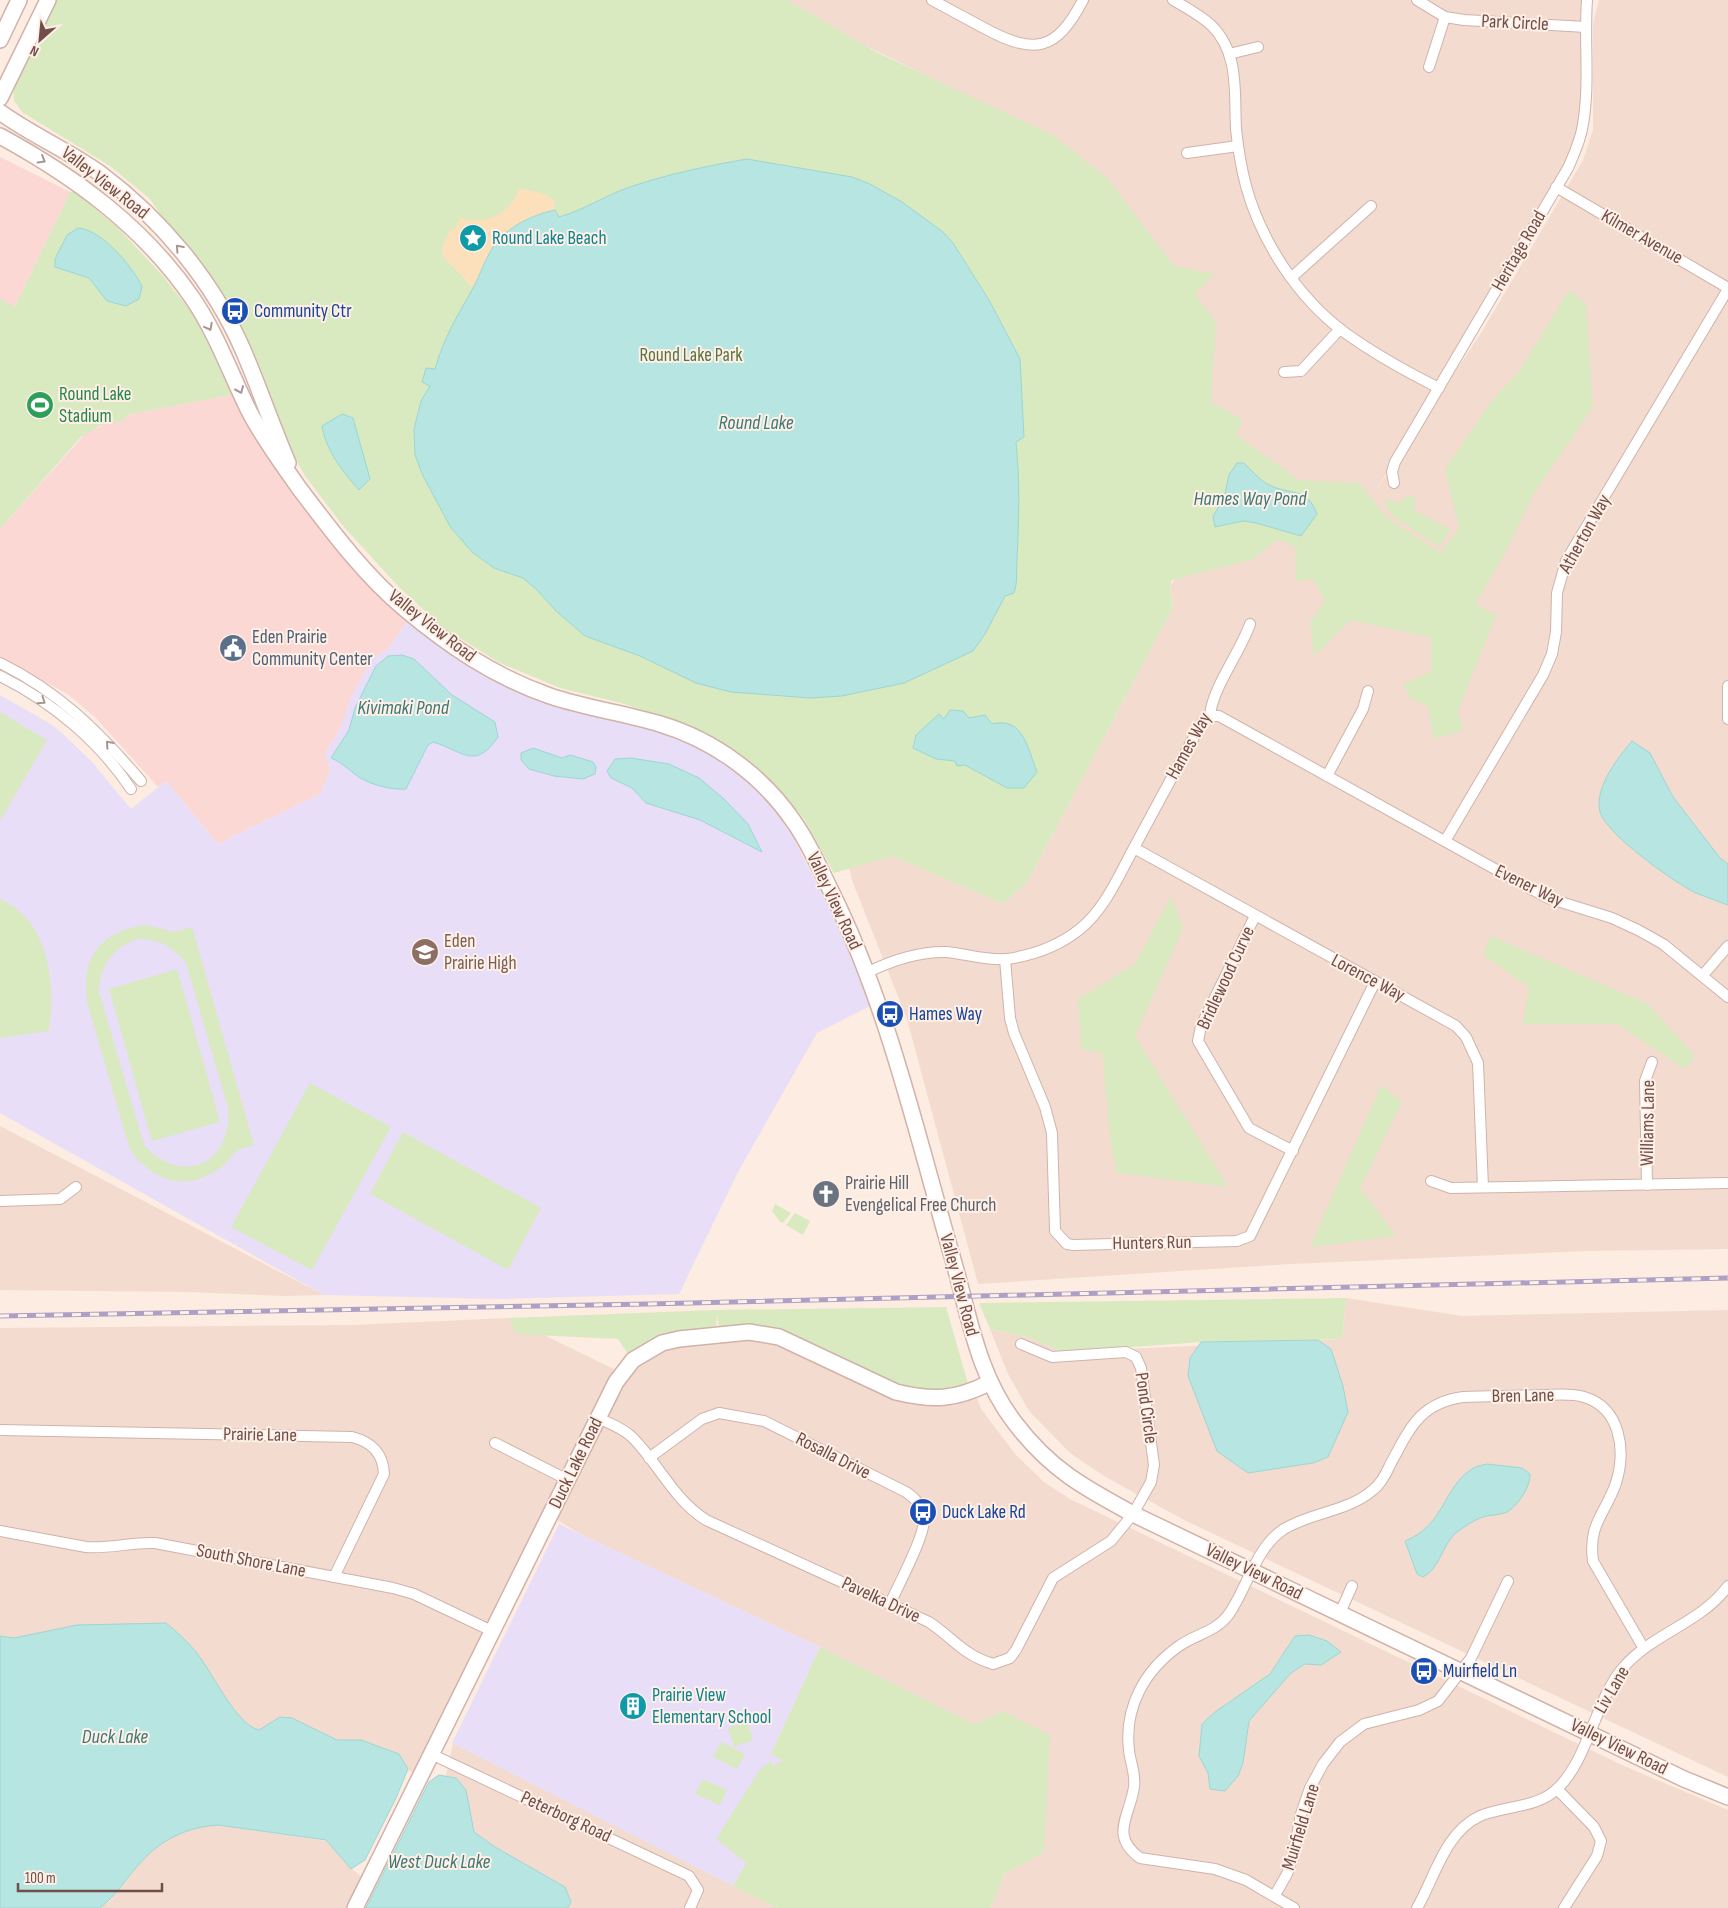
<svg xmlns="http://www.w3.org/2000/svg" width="1728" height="1908" viewBox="0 0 1728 1908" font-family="'Sofia Sans Condensed',sans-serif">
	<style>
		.residential { fill: #f3dccf }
		.commercial { fill: #fcd8d4 }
		.education { fill: #e9def8 }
		.green { fill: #d9e9c0; fill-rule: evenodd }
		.sand { fill: #fbe0bb }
		.water { fill: #b6e5e2; stroke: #9cd6d3 }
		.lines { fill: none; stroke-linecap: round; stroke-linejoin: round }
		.street-casing { stroke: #cfb3ab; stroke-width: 12 }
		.secondary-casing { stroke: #d2b2a8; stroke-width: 18 }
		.street { stroke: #fff; stroke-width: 10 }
		.secondary { stroke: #fff; stroke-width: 15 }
		.rail-casing { stroke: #aca0c4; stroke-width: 5 }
		.rail { stroke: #fff0e7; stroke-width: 3; stroke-dasharray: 9; stroke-linecap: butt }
		.oneway { stroke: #aa9591 }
		.labels { text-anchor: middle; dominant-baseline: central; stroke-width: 4; stroke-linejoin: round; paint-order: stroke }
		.street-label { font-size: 19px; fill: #724e48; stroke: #fff0e7 }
		.culture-label { font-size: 19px; fill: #0d838f; stroke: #fff0e7; text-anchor: start }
		.transit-label { font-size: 19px; fill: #164399; stroke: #fff0e7; text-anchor: start }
		.park-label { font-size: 19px; fill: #58733e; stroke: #fff0e7 }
		.leisure-label { font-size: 19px; fill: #27864d; stroke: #fff0e7; text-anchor: start }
		.service-label { font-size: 19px; fill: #4e5e75; stroke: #fff0e7; text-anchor: start }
		.education-label { font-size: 19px; fill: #785e54; stroke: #fff0e7; text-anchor: start }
		.worship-label { font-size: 19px; fill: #5b616d; stroke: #fff0e7; text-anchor: start }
		.water-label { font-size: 20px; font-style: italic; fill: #3c7876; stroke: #fff0e7 }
	</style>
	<rect width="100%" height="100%" fill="#fcece1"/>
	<!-- residential -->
	<g class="residential">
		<path d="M788,0H1592L1586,33L1584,122L1565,173L1375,492L1481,333L1583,160L1593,130V24L1599,0H1728V1249L1587,1251L1290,1264L978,1284L907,1019L853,883L849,868L893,856L1003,904L1028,881L1173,607L1170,587L1225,494L1021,122L864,45Z"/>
		<path d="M0,1126L324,1295L285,1296L187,1292L0,1290Z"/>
		<path d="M1346,1298L1462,1316L1728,1310V1777L1186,1521L1104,1476L1070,1453L1029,1411L1008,1374L990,1329L1027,1337L1064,1352L1342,1339Z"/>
		<path d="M509,1318L622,1373L663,1343L763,1335L883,1386L974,1390L981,1409L1016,1455L1044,1482L1070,1499L1624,1766L1728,1810V1908H991L1004,1874L1044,1852L1003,1711L974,1724L820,1647L580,1534L551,1516L420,1777L394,1762L261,1737L0,1644V1328L352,1325Z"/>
		<path d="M453,1743L777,1908H568L571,1902L474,1832L456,1778L446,1776Z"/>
		<path d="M218,1825L326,1841L351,1868L368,1882L355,1908H100L110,1901L142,1861L157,1846L171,1837L204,1826Z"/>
	</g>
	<!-- commercial -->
	<g class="commercial">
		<path d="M0,157L70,192L15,307L0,299Z"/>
		<path d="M236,394L408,620L390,647L372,659L341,726L325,754L331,770L320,794L218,844L166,781L158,787L96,718L69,695L0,657V529L86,433L126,415Z"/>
	</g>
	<!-- education -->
	<g class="education">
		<path d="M408,620L543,701L580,713L652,729L682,739L718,758L744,777L770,804L792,835L831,912L856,967L870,1006L817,1033L738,1172L679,1294L499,1299L324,1295L0,1113V695L49,723L62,733L92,762L131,809L166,781L218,844L320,794L330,770L325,754L341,726L350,699L372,659L390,647Z"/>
		<path d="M559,1524L820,1647L771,1754L784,1761L746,1863L733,1886L452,1743Z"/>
	</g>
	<!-- green -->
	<g class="green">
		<path d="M55,0H788L876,52L1053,135L1108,179L1174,266L1214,274L1195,294L1216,322L1211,402L1243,420L1236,435L1299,480L1359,483L1387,518L1441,553L1459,528L1445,469L1490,403L1520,370L1569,290L1586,304L1593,407L1534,493L1503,557L1475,604L1496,615L1458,710L1463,731L1433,739L1428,707L1409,697L1403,684L1431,672V637L1350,620L1314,656L1310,622L1325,600L1313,579L1296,581L1295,547L1278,539L1253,559L1172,580L1170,587L1173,607L1028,881L1003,904L893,856L834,873L804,819L780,790L752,764L716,740L679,723L625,704L560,688L500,663L442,627L398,586L344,527L305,476L169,227L150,199L110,166L22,112L14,101L13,88Z"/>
		<path d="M70,192H75L116,226L162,275L201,324L236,394L126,415L125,420L99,426L80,438L0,529V299L15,307Z"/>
		<path d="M1409,494L1416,499L1414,510L1450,529L1440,547L1392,516L1383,499L1400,503Z"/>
		<path d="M0,712L47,740L0,821Z"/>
		<path d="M1171,896L1183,928L1135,1036L1228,1187L1117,1173L1111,1145L1102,1053L1081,1049L1078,999L1135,964Z"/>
		<path d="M0,899C49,920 56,984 49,1031L0,1038Z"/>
		<path d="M146,925L174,932L192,927L254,1145C249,1147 240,1148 236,1152C230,1156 227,1164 220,1168C184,1193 154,1181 130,1150L87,1002C80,958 102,930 146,925ZM137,939C160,939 172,946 186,963L228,1108C233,1164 181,1187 144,1145L99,992C100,966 112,948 137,939Z"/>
		<path d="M1491,936L1648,1004L1695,1056L1685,1069L1617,1024H1523L1529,987L1483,955Z"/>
		<path d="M177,969L220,1122L152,1141L109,989Z"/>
		<path d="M310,1083L391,1127L312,1270L231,1227Z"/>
		<path d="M1381,1085L1402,1102L1360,1188L1396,1236L1310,1247Z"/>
		<path d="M403,1132L541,1208L508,1270L370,1194Z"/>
		<path d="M775,1204L791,1213L783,1223L780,1222L772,1211Z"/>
		<path d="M795,1213L810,1221L803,1235L786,1225Z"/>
		<path d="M1346,1298L1342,1339L1201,1342L1064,1352L1027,1337L990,1329L979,1303Z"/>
		<path d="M946,1307L968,1384L935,1394L887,1382L784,1333L719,1327L717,1314L716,1328L659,1337L628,1354L618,1339L516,1334L509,1318L716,1310Z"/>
		<path d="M820,1647L974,1724L1003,1711L1050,1735L1044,1852L1004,1874L991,1908H777L733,1886L746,1863L716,1839L759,1771L771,1760L773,1766L783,1761L771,1754Z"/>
		<path d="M747,1721L753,1740L734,1747L728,1728Z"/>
		<path d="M721,1742L745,1754L737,1769L713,1757Z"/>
		<path d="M703,1779L727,1790L720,1805L695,1794Z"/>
	</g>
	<!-- sand -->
	<path class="sand" d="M519,188L541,193L556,201L554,204L555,210C507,220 491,245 474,288C467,284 465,280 460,274C442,255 435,256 451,228L454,230L461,218C487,226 511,213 519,188Z"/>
	<!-- water -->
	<g class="water">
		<path d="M747,159L852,177L870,184L902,202L943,232L953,243L989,300L1020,359L1024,437L1016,442C1020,481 1019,520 1017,559C1016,572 1018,581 1014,593L1005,596L985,634L973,651L904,683L842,696L810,698L731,692L696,683L640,656L585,636L555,610L537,590L523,578L494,568L472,552L451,528L423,476L415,455L414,429L421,401L430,386L422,382L426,368L435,369C443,340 457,316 472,290C479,278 483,264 490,252C502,229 531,215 555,210L559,217C584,210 606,195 630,187C668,174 707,166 747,159Z"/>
		<path d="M78,228C102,230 131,265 142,286L139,299L126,306L107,301L89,278L55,267V259L67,235Z"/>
		<path d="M342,414L353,418L370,479L359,490C343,472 326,451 322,426Z"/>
		<path d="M1237,463H1244C1251,470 1259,479 1267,484C1290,496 1307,486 1317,514L1301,536L1256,523L1243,521L1215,527L1213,516L1224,498L1229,475Z"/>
		<path d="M402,655L414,659L452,695L495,722L498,737C475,771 463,751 433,742L428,745L406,789C392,790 377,786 364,780C352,774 344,763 331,758L349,730L355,708L376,666L388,656Z"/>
		<path d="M950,710L963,711L969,718L985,715L992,724C1023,716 1028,749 1037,772L1024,788H1007L965,765L957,766L955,761L936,759L913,748L916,735L939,714L944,719Z"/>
		<path d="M1632,741L1650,753L1673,797L1720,858L1728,864V905C1717,901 1706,897 1696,893C1675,883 1606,834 1600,812C1594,787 1618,758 1632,741Z"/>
		<path d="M533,748L562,758L570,755L593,762L596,767L595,774L583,779L554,776L529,769L521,760V753Z"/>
		<path d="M631,758L669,764L699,778L724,799L748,824L762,852L700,820L646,803L632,788L611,778L607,771L615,759Z"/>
		<path d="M1318,1340L1331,1349L1343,1386L1348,1412L1328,1457L1313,1463L1248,1473L1217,1451L1188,1376L1190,1358L1201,1342Z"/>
		<path d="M1487,1464L1522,1468L1530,1474C1531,1486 1519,1503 1510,1510C1503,1516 1489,1514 1480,1518C1473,1521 1464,1527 1457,1532C1442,1544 1440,1569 1423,1577L1417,1574L1405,1541C1445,1525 1443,1487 1472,1469C1476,1466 1483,1465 1487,1464Z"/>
		<path d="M166,1623C177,1632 187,1641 196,1652C213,1673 236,1725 259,1730L280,1717L292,1718L337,1740H361L399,1754L408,1769L396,1798L365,1860L351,1869L326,1840L218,1825C188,1827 162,1839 142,1861C127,1877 117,1895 100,1908H0V1636L14,1638L77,1625Z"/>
		<path d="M1309,1635L1327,1641L1341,1652L1321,1665L1305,1664L1291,1673L1249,1721L1243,1763L1238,1776L1225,1791L1210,1789L1208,1773L1199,1756L1202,1724L1215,1712L1270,1674L1295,1636Z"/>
		<path d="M439,1775L456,1778L466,1790L474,1832L495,1847L565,1887L571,1902L568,1908H366L429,1782Z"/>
	</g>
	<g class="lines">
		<!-- street casing -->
		<g class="street-casing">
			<g id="street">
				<path d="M932,0C949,9 967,19 984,28C1034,55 1056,52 1083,0"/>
				<path d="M1173,0C1187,8 1200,15 1211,25C1240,53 1234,94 1236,129C1238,148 1241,167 1246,186C1261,241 1298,298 1344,332C1373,353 1407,372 1439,388"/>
				<path d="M1417,0L1445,17L1464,20L1586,27"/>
				<path d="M1229,54L1258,47"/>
				<path d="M1429,67L1445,17"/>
				<path d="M1187,153L1238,146"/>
				<path d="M1556,187L1728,288"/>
				<path d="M1292,277L1371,206"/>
				<path d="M1284,372L1301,371L1340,329"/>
				<path d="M1394,483L1392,472L1395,462L1568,168C1574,154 1581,140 1583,124C1590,84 1584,41 1587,0"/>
				<path d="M0,663C59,692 98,731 141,781"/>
				<path d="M0,676C52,702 99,741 131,789"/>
				<path d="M1728,686V719"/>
				<path d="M1210,716H1219L1522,884L1548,898L1612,918L1638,930L1663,944L1728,997"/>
				<path d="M1327,776L1363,709L1368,691"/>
				<path d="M1445,841L1543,675L1552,654L1556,632L1557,593L1566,561L1728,289"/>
				<path d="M1134,848L1456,1026L1466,1037L1478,1063L1483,1187"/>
				<path d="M1255,916L1201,1026L1198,1041L1249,1128L1293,1151"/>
				<path d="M1005,959L1010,1018L1014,1033L1045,1107L1052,1133L1055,1231L1067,1244L1073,1245L1237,1241L1250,1236L1375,982"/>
				<path d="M868,972C893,960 919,951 947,952C967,954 987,961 1007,959C1034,955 1059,946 1080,929C1106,908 1120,873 1136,844C1158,803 1180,762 1203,721L1210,716C1212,688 1240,653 1250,624"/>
				<path d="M1703,975L1728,946"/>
				<path d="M1431,1181L1451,1188L1728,1183"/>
				<path d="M1647,1185L1645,1081L1652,1062"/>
				<path d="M0,1201L60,1199L76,1187"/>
				<path d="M598,1418C609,1423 623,1428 632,1437C659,1464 673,1499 706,1520L929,1622C953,1638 963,1655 993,1664L1010,1658L1016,1650L1053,1578L1111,1541L1133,1514L1151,1482L1154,1465L1141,1368L1136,1357L1126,1352L1052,1357L1021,1344"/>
				<path d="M0,1430L352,1437C372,1442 383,1453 384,1474L334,1577"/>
				<path d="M495,1443L568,1480"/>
				<path d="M649,1458L702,1419L719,1413L764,1421L906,1492C915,1498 922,1505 924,1517C926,1535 898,1585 890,1604"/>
				<path d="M0,1531L86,1547C109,1549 131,1542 155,1543L393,1588L414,1594L494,1632"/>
				<path d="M1340,1613L1352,1586"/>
				<path d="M431,1754L689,1876L698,1890L690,1908"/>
				<path d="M1557,1789L1594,1827L1601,1841L1597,1856L1564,1908"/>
				<path d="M1275,1895L1287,1874L1293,1857L1301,1814L1310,1788L1323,1764L1340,1742L1364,1724L1419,1710L1438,1701L1471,1658L1508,1581"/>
				<path d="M1294,1908L1246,1880L1215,1869L1140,1858C1109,1835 1130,1816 1134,1787C1136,1774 1130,1762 1129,1750C1124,1707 1145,1670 1179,1646C1196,1634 1216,1632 1229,1614C1247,1588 1256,1547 1284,1529C1312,1512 1347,1512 1373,1490C1381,1484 1386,1474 1390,1465C1409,1430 1419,1403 1463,1397C1489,1396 1516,1396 1543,1395C1556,1395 1571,1393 1584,1397C1621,1408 1626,1451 1616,1483C1605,1515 1588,1523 1593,1561L1643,1647"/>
				<path d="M1417,1908C1435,1877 1445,1832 1480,1816C1505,1805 1537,1809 1558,1788C1588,1759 1595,1702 1622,1669C1652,1633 1700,1624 1728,1586"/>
			</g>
		</g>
		<!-- secondary casing -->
		<g class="secondary-casing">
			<g id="secondary">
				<path d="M0,40L19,0"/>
				<path d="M0,98L48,0"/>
				<path d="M0,112C32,135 69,151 101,174C161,219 213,281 243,350C259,387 272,426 288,463"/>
				<path d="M0,136C75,177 144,227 193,299C216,333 230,372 248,409C262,437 281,462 299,488C331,530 364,575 405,609C449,646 495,677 550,696C586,708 623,713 660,724C714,740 763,776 794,822C809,843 819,867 830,889C888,1005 916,1132 952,1256C969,1314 977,1374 1015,1423C1050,1469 1083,1487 1133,1514L1684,1779L1728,1797"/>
				<path d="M355,1908L616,1382L633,1360L662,1343L679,1339L749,1332L779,1337L896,1392C933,1401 955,1400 989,1383"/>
			</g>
		</g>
		<!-- street -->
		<use href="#street" class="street"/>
		<!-- secondary -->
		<use href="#secondary" class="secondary"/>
		<!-- rail casing -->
		<g class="rail-casing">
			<path id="rail" d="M0,1316L648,1304L1728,1278"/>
		</g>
		<!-- rail -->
		<use href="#rail" class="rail"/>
	</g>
	<!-- one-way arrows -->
	<defs><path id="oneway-chevron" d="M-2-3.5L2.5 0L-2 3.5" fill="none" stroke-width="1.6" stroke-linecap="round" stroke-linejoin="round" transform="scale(1.25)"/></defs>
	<g class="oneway">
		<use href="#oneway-chevron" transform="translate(42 160) rotate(31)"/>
		<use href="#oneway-chevron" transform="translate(179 248) rotate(-132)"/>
		<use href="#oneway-chevron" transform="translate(209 327) rotate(62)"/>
		<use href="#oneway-chevron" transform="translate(240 390) rotate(66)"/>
		<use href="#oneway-chevron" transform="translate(42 701) rotate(35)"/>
		<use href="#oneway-chevron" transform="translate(109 744) rotate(-132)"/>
	</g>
	<!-- icons -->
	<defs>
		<g id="sight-disc" transform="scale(1.4375)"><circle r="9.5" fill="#0f9aa8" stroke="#fff0e7"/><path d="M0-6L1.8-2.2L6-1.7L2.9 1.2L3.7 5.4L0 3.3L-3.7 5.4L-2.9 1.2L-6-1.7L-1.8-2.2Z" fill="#fff"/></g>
		<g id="bus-disc" transform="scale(1.4375)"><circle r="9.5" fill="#1a4fb4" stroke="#fff0e7"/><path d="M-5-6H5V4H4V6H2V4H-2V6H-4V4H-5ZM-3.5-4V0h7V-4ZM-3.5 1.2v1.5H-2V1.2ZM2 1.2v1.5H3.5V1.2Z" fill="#fff"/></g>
		<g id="stadium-disc" transform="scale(1.4375)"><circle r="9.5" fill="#2e9e5b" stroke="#fff0e7"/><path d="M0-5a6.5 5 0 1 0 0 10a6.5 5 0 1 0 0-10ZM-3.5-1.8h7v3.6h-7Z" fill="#fff"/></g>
		<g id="civic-disc" transform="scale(1.4375)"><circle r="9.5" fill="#5c6f8a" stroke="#fff0e7"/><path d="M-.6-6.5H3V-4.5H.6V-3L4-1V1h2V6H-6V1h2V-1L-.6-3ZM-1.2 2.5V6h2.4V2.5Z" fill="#fff"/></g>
		<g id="school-disc" transform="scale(1.4375)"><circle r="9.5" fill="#8d6e63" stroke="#fff0e7"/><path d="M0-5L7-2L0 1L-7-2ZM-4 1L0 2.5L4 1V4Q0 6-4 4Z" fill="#fff"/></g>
		<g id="church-disc" transform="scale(1.4375)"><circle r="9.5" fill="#6b7280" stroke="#fff0e7"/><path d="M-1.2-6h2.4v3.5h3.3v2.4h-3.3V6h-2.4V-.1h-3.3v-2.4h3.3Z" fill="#fff"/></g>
		<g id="building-disc" transform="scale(1.4375)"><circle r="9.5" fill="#0f9aa8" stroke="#fff0e7"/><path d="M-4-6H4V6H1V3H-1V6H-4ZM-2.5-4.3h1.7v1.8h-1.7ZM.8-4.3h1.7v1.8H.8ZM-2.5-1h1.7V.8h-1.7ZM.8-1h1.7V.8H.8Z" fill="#fff"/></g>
	</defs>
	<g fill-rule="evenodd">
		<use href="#sight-disc" x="473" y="238"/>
		<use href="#bus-disc" x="235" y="311"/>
		<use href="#stadium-disc" x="40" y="405"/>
		<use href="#civic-disc" x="233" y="648"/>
		<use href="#school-disc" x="425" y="952"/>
		<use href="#bus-disc" x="890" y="1014"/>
		<use href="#church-disc" x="826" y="1194"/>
		<use href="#bus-disc" x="923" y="1512"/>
		<use href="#bus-disc" x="1424" y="1671"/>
		<use href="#building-disc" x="633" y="1706"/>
	</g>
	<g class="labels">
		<!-- street labels -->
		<g class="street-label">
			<text transform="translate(1515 23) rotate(3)">Park Circle</text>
			<text transform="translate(105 183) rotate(38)">Valley View Road</text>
			<text transform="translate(1642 237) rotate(30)">Kilmer Avenue</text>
			<text transform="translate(1519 251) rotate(-60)">Heritage Road</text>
			<text transform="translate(1585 534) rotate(-61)">Atherton Way</text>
			<text transform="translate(432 626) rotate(38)">Valley View Road</text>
			<text transform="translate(1189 746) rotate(-61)">Hames Way</text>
			<text transform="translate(1529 886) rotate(26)">Evener Way</text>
			<text transform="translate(834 901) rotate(65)">Valley View Road</text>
			<text transform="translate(1226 978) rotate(-65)">Bridlewood Curve</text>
			<text transform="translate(1368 978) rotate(28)">Lorence Way</text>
			<text transform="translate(1648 1123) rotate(-89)">Williams Lane</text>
			<text transform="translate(1152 1243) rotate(-1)">Hunters Run</text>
			<text transform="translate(959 1285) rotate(75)">Valley View Road</text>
			<text transform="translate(1523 1396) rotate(-1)">Bren Lane</text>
			<text transform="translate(1146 1408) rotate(82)">Pond Circle</text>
			<text transform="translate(260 1435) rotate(1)">Prairie Lane</text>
			<text transform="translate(833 1456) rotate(27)">Rosalla Drive</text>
			<text transform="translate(576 1463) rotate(-64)">Duck Lake Road</text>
			<text transform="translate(251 1561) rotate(11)">South Shore Lane</text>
			<text transform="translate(1254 1572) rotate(26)">Valley View Road</text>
			<text transform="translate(881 1600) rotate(25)">Pavelka Drive</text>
			<text transform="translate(1612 1690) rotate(-60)">Liv Lane</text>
			<text transform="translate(1619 1747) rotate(26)">Valley View Road</text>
			<text transform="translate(566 1817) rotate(25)">Peterborg Road</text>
			<text transform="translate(1301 1827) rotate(-73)">Muirfield Lane</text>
		</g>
		<!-- culture labels -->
		<g class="culture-label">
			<text x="492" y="238">Round Lake Beach</text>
			<text x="652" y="1695">Prairie View<tspan x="652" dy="22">Elementary School</tspan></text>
		</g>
		<!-- transit labels -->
		<g class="transit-label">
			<text x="254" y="311">Community Ctr</text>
			<text x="909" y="1014">Hames Way</text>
			<text x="942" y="1512">Duck Lake Rd</text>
			<text x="1443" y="1671">Muirfield Ln</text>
		</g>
		<!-- park labels -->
		<g class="park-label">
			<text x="691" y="355">Round Lake Park</text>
		</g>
		<!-- leisure labels -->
		<g class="leisure-label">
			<text x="59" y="394">Round Lake<tspan x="59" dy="22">Stadium</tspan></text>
		</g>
		<!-- service labels -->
		<g class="service-label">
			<text x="252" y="637">Eden Prairie<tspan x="252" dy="22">Community Center</tspan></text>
		</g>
		<!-- education labels -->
		<g class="education-label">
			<text x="444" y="941">Eden<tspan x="444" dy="22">Prairie High</tspan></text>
		</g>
		<!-- worship labels -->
		<g class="worship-label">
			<text x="845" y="1183">Prairie Hill<tspan x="845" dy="22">Evengelical Free Church</tspan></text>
		</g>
		<!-- water labels -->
		<g class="water-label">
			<text x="756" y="423">Round Lake</text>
			<text x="1250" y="499">Hames Way Pond</text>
			<text x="403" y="708">Kivimaki Pond</text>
			<text x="115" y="1737">Duck Lake</text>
			<text x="439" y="1862">West Duck Lake</text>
		</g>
	</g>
	<!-- north arrow -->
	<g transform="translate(40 40) rotate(207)" stroke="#fff0e7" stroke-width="4" paint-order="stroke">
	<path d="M0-4L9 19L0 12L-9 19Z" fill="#724e48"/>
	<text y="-8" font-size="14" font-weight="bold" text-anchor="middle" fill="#724e48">N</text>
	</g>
	<!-- scale -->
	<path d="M18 1883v8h144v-8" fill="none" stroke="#724e48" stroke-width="2.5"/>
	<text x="25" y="1883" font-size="15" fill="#724e48" stroke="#fff0e7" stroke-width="4" paint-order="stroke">100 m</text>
</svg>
